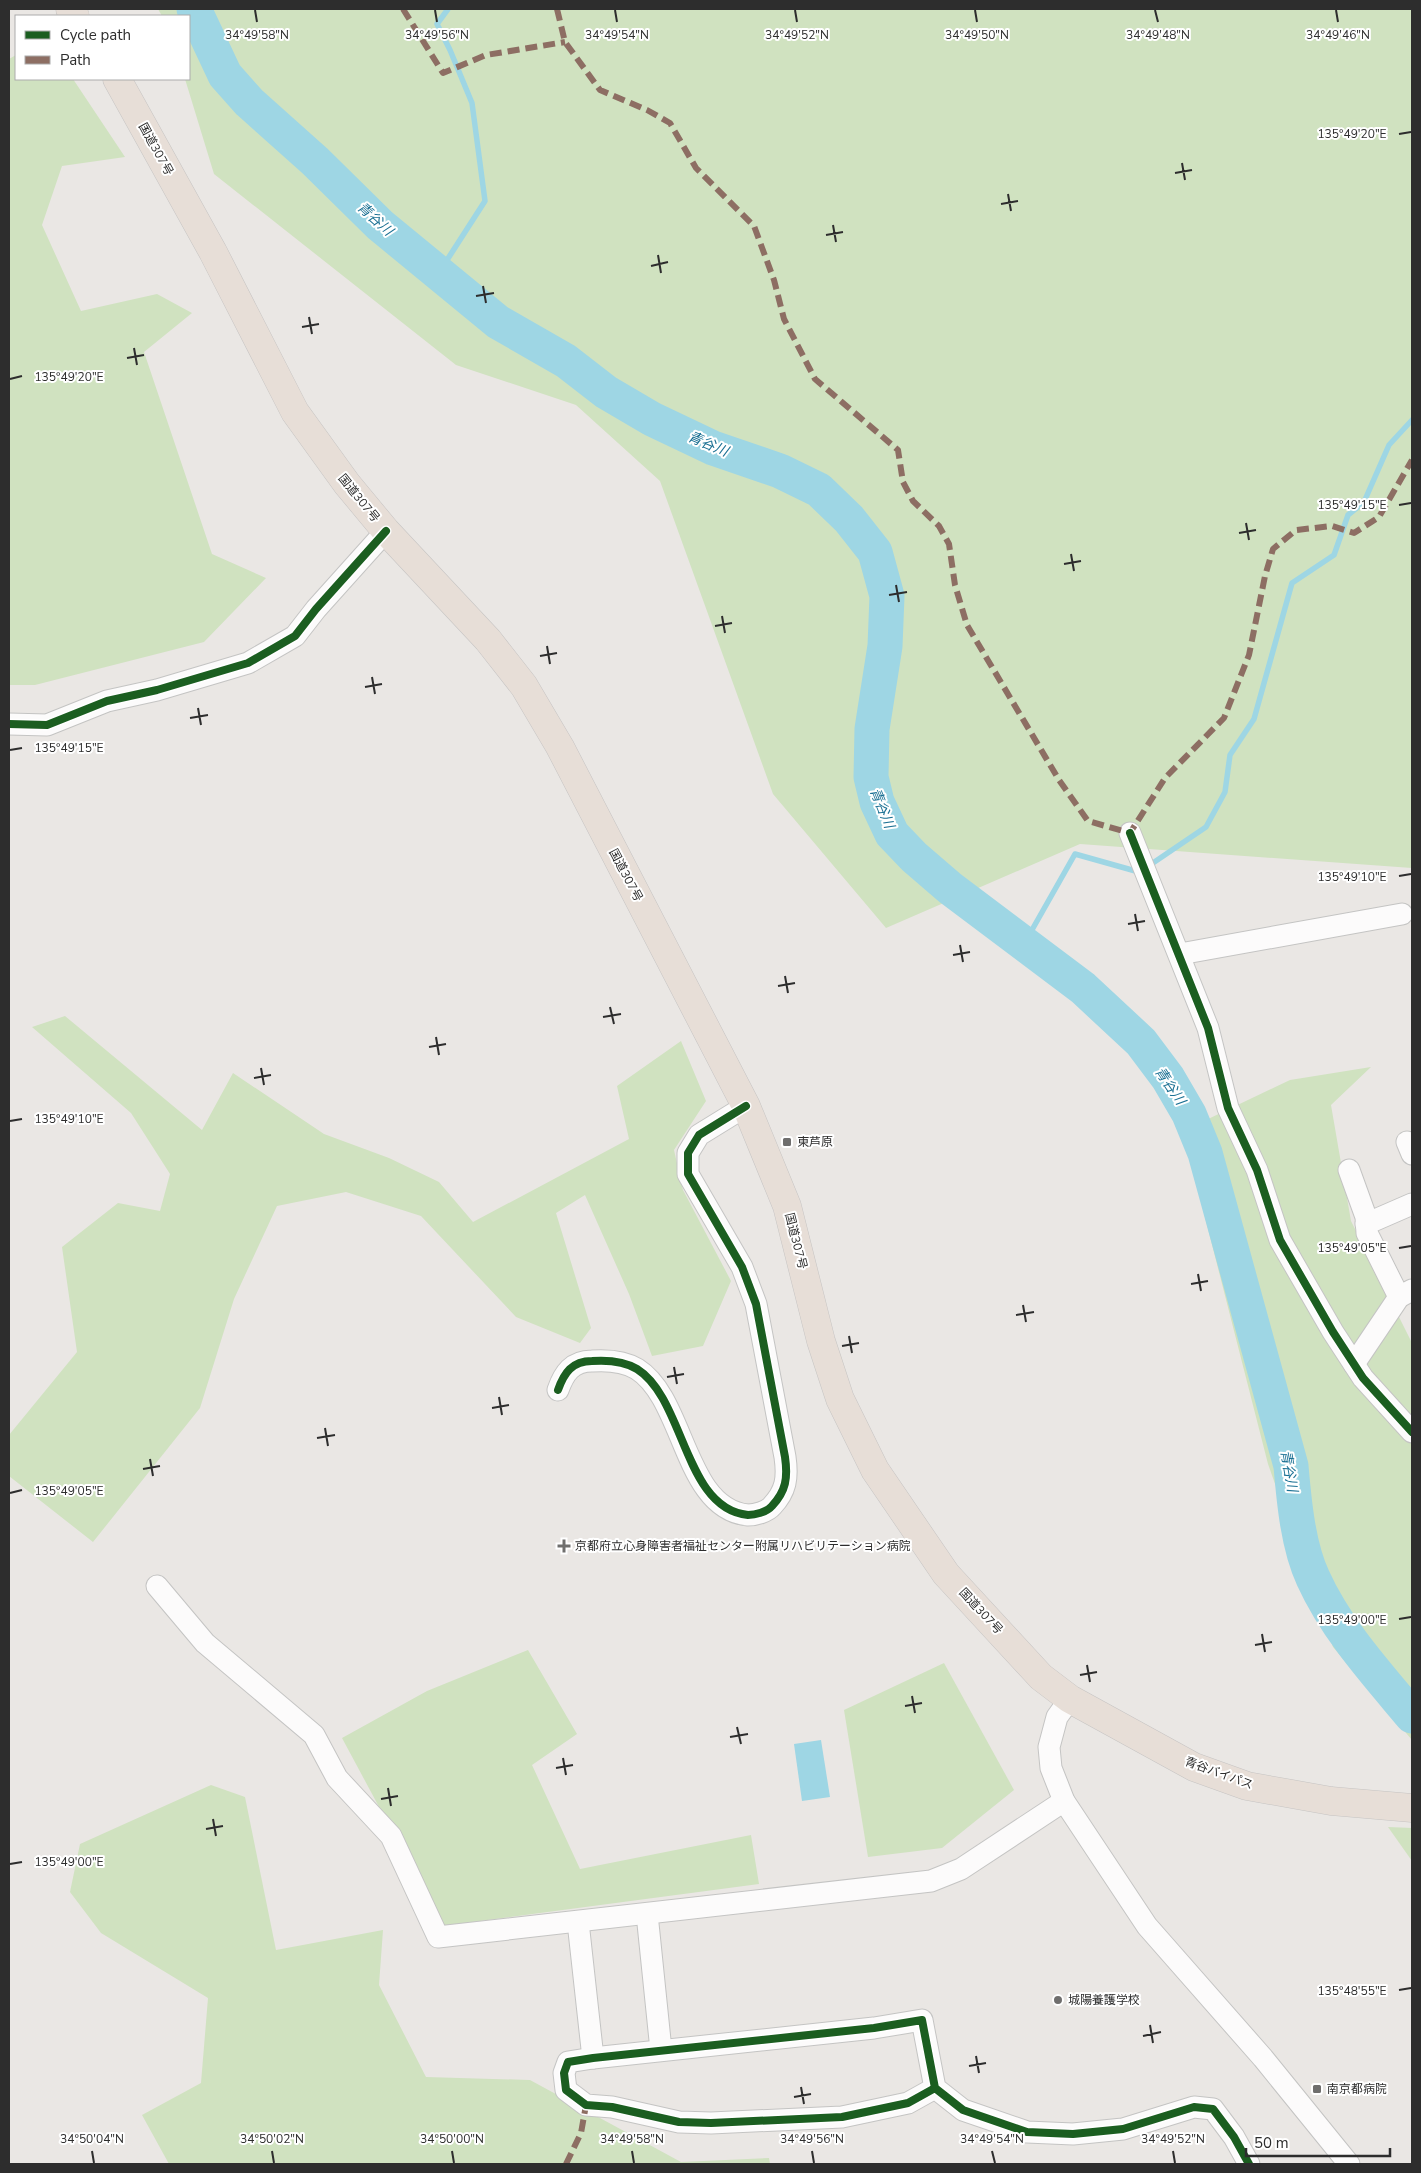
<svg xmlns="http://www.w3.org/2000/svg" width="1421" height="2173" viewBox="0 0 1421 2173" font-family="'Nunito Sans','Noto Sans JP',sans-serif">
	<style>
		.green { fill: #d0e2c0 }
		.water { fill: #9ed6e4 }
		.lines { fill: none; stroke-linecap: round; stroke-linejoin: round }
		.stream { stroke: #9ed6e4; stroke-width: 5.5 }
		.river { stroke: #9ed6e4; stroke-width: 35 }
		.street-casing { stroke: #c4c4c3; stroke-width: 23 }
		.highway-casing { stroke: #c6c4c3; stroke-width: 29 }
		.street { stroke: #fcfbfb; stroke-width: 21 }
		.highway { stroke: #e7ded7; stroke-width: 28 }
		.quiet { stroke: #8d6e63; stroke-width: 6; stroke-dasharray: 12 6; stroke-linecap: butt }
		.cycleway-casing { stroke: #fff; stroke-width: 11 }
		.cycleway { stroke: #1b5e20; stroke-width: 8 }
		.ticks { fill: none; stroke: #2d2d2d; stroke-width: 2 }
		.poi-dot { fill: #6f6e6d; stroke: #fff; stroke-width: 2 }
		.labels { text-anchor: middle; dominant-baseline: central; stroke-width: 4; stroke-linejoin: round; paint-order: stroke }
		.street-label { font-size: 12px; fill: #2d2d2d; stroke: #fff }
		.poi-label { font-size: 12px; fill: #2d2d2d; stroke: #fff; text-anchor: start }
		.water-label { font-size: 14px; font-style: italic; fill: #1a7093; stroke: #fff }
		.ticks-label { font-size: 12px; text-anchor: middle; fill: #2d2d2d; stroke: #fff; stroke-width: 4; stroke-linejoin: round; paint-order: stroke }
	</style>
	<rect width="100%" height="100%" fill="#eae7e4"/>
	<!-- green -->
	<g class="green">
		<path d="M158,9H1412V868L1080,844L886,928L773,794L660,481L576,405L456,365L214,174L185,79H189V16H162Z"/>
		<path d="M16,55V79H73L125,157L62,166L42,225L81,311L157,294L192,313L144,352L212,554L266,578L204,642L35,685H9V59Z"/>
		<path d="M65,1016L202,1130L233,1073L324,1134L389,1158L439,1182L473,1222L629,1139L617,1086L681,1041L706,1101L674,1150L683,1190L731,1281L703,1346L652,1356L629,1294L585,1195L556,1213L591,1328L580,1343L516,1317L421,1216L346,1192L277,1206L234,1299L200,1408L93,1542L9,1476V1435L77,1352L62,1247L118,1203L160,1211L170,1174L131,1113L32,1027Z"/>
		<path d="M1371,1067L1331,1105L1351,1221L1412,1343V1740L1333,1647L1268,1464L1183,1131L1290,1080Z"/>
		<path d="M528,1650L577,1734L532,1765L580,1869L751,1835L759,1884L443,1926L342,1738L427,1691Z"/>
		<path d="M944,1663L1014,1790L942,1848L868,1857L844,1710Z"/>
		<path d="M211,1785L245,1797L276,1950L383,1930L379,1985L426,2077L530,2080L681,2162L769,2158L770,2164H169L142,2115L201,2083L208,1998L101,1933L70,1892L80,1844Z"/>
		<path d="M1388,1827L1412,1828V1861Z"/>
	</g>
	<!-- water -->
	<path class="water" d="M821,1740L830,1797L802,1801L794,1744Z"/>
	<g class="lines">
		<!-- stream -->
		<g class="stream">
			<path d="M438,274L485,201L472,103L450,50L437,24L448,9"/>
			<path d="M1147,867L1206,827L1225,792L1230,755L1254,719L1292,583L1334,555L1348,515L1364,502L1389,445L1412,420"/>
			<path d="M1024,944L1075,854L1139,872"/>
		</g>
		<!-- river -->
		<path class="river" d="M194,9L225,75L249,102L315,161L380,225L498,322L566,361L606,392L652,419L713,448L780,471L819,490L849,519L875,552L887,596L885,646L872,729L871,777L877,802L892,834L914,857L950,888L1083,988L1141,1042L1168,1078L1189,1114L1205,1153L1291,1466C1294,1501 1298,1546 1313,1578C1336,1629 1376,1673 1412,1716"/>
		<!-- street casing -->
		<g class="street-casing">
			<g id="street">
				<path d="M9,724L47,725L107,701L157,690L248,663L295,636L316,609L386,531"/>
				<path d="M1130,833L1208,1028L1228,1108L1257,1170L1280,1240L1333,1332L1363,1378L1412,1432"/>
				<path d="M1180,954L1402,914"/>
				<path d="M1407,1142L1412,1154"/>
				<path d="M1349,1170L1366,1217L1367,1233L1399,1297"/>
				<path d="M1366,1224L1412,1204"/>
				<path d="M1354,1364L1399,1297L1412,1290"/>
				<path d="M558,1390C564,1373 572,1361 592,1361C607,1360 624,1361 637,1369C685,1399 684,1509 748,1515C755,1515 767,1512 772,1506C786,1491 788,1478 785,1457L756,1304L742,1267L688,1174V1153L699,1135L746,1106"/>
				<path d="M157,1586L205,1643L314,1735L337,1778L391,1836L438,1937L931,1881L961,1869L1064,1801"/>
				<path d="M1070,1699L1057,1717L1049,1747L1051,1768L1064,1801L1147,1926L1263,2058L1349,2164"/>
				<path d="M647,1914L661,2050"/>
				<path d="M578,1922L593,2058"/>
				<path d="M935,2088L908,2103L842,2117L711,2123L679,2122L612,2107L586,2105L566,2090L564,2073L568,2062L593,2058L874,2028L922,2020L935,2088L963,2110L1027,2132L1073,2134L1123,2129L1194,2107L1213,2109L1234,2137L1249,2164"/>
			</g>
		</g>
		<!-- highway casing -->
		<g class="highway-casing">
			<g id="highway">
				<path d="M70,9L75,16"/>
				<path d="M117,79L213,252L295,412L347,484L386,531L488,640L524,686L560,747L746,1106L787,1206L821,1341L840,1399L875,1470L946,1574L1041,1677L1070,1699L1194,1767L1247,1786L1331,1801L1412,1808"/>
			</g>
		</g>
		<!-- street -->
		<use href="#street" class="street"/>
		<!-- highway -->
		<use href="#highway" class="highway"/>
		<!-- quiet -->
		<g class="quiet">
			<path d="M403,9L443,73L486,55L565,42"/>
			<path d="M557,9L565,42L600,90L647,110L670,123L696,168L754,226L774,280L784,319L815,379L898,450L903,482L913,501L939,526L949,544L955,585L967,625L1059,780L1088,821L1130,833L1165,778L1224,718L1249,655L1265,576L1273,549L1296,530L1332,526L1354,533L1379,517L1412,460"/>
			<path d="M566,2164L581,2133L586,2105"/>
		</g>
		<!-- cycleway casing -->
		<g class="cycleway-casing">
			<g id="cycleway">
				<path d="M9,724L47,725L107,701L157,690L248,663L295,636L316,609L386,531"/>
				<path d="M1130,833L1208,1028L1228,1108L1257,1170L1280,1240L1333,1332L1363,1378L1412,1432"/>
				<path d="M558,1390C564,1373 572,1361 592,1361C607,1360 624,1361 637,1369C685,1399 684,1509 748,1515C755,1515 767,1512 772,1506C786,1491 788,1478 785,1457L756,1304L742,1267L688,1174V1153L699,1135L746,1106"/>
				<path d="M935,2088L908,2103L842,2117L711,2123L679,2122L612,2107L586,2105L566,2090L564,2073L568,2062L593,2058L874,2028L922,2020L935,2088L963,2110L1027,2132L1073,2134L1123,2129L1194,2107L1213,2109L1234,2137L1249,2164"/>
			</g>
		</g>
		<!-- cycleway -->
		<use href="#cycleway" class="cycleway"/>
	</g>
	<!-- ticks -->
	<path class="ticks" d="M255,10L257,22M435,10L437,22M615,10L617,22M795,10L797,22M975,10L977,22M1155,10L1158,22M1336,10L1338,22M1399,134L1411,132M1182,163L1185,180M1175,173L1192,170M1008,194L1011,211M1001,204L1018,201M833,225L836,242M826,235L843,232M658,255L661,273M651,266L668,262M483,286L486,303M476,296L494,293M309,317L312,334M302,327L319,324M134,348L137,365M127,358L144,355M10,379L22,376M1399,505L1411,503M1246,523L1249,540M1239,533L1256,530M1071,554L1074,571M1064,564L1081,561M896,585L899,602M889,595L907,592M722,616L725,633M715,626L732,623M547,646L550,664M540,656L557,653M372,677L375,694M365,687L382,684M198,708L201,725M190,718L208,715M10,750L22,748M1399,876L1411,874M1135,914L1138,931M1128,924L1145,921M960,945L963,962M953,955L970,952M785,976L788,993M778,986L795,983M610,1007L614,1024M603,1017L621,1014M436,1037L439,1055M429,1047L446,1044M261,1068L264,1085M254,1078L271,1075M10,1121L22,1119M1399,1248L1411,1246M1198,1274L1201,1291M1191,1284L1208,1281M1023,1305L1026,1322M1016,1315L1034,1312M849,1336L852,1353M842,1346L859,1343M674,1367L677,1384M667,1377L684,1374M499,1397L502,1415M492,1408L509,1405M325,1428L328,1446M317,1438L335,1435M150,1459L153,1476M143,1469L160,1466M10,1493L22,1490M1399,1619L1411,1617M1262,1634L1265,1652M1255,1645L1272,1642M1087,1665L1090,1682M1080,1675L1097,1672M912,1696L915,1713M905,1706L922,1703M737,1727L741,1744M730,1737L748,1734M563,1758L566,1775M556,1768L573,1765M388,1788L391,1806M381,1799L398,1796M213,1819L216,1836M206,1829L223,1826M10,1864L22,1862M1399,1990L1411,1988M1150,2025L1153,2043M1143,2036L1161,2032M976,2056L979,2073M969,2066L986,2063M801,2087L804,2104M794,2097L811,2094M92,2151L94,2163M272,2151L274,2163M452,2151L454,2163M632,2151L634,2163M812,2151L814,2163M992,2151L995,2163M1173,2151L1175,2163"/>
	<!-- markers -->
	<g class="poi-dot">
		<rect x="782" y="1137" width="10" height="10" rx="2.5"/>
		<path d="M561.5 1538.5h5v5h5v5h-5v5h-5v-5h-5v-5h5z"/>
		<circle cx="1058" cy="2000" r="5"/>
		<rect x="1312" y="2084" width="10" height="10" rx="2.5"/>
	</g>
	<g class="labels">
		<!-- street labels -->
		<g class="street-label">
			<text transform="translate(156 149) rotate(61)">国道307号</text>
			<text transform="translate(359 498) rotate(51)">国道307号</text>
			<text transform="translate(626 875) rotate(62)">国道307号</text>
			<text transform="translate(796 1241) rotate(76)">国道307号</text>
			<text transform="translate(981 1611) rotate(47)">国道307号</text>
			<text transform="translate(1219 1773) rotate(20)">青谷バイパス</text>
		</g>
		<!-- poi labels -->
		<g class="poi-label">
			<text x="797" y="1142">東芦原</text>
			<text x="575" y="1546">京都府立心身障害者福祉センター附属リハビリテーション病院</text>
			<text x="1068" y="2000">城陽養護学校</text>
			<text x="1327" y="2089">南京都病院</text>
		</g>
		<!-- water labels -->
		<g class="water-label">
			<text transform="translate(375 219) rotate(42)">青谷川</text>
			<text transform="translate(708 444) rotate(23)">青谷川</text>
			<text transform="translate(882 808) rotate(68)">青谷川</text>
			<text transform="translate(1170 1086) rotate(56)">青谷川</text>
			<text transform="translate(1289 1471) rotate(80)">青谷川</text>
		</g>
	</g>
	<g class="ticks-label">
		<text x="1158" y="39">34°49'48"N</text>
		<text x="257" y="39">34°49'58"N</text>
		<text x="437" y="39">34°49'56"N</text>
		<text x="617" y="39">34°49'54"N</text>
		<text x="797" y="39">34°49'52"N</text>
		<text x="977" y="39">34°49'50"N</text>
		<text x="1338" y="39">34°49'46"N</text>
		<text x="1352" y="138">135°49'20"E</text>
		<text x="69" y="381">135°49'20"E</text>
		<text x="1352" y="509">135°49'15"E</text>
		<text x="69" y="752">135°49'15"E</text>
		<text x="1352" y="881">135°49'10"E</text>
		<text x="69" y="1123">135°49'10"E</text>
		<text x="1352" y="1252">135°49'05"E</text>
		<text x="69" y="1495">135°49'05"E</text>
		<text x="1352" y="1624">135°49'00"E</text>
		<text x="69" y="1866">135°49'00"E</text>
		<text x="1352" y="1995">135°48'55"E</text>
		<text x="92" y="2143">34°50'04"N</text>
		<text x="272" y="2143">34°50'02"N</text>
		<text x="452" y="2143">34°50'00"N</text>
		<text x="632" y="2143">34°49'58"N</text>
		<text x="812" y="2143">34°49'56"N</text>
		<text x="992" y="2143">34°49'54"N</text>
		<text x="1173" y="2143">34°49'52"N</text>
	</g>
	<!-- border -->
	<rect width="1421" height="2173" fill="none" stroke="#2d2d2d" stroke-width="20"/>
	<!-- legend -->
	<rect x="15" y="15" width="175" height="65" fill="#ffffff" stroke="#ababab"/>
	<rect x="25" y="31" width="25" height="8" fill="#1b5e20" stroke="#ababab"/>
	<text x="60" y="40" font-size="15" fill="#2d2d2d">Cycle path</text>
	<rect x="25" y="56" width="25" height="8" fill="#8d6e63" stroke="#ababab"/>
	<text x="60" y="65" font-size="15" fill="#2d2d2d">Path</text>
	<!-- scale -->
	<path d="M1246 2148v8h144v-8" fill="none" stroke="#2d2d2d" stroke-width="2.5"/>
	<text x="1254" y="2148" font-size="15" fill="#2d2d2d" stroke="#ffffff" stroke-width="4" paint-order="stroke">50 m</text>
</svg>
